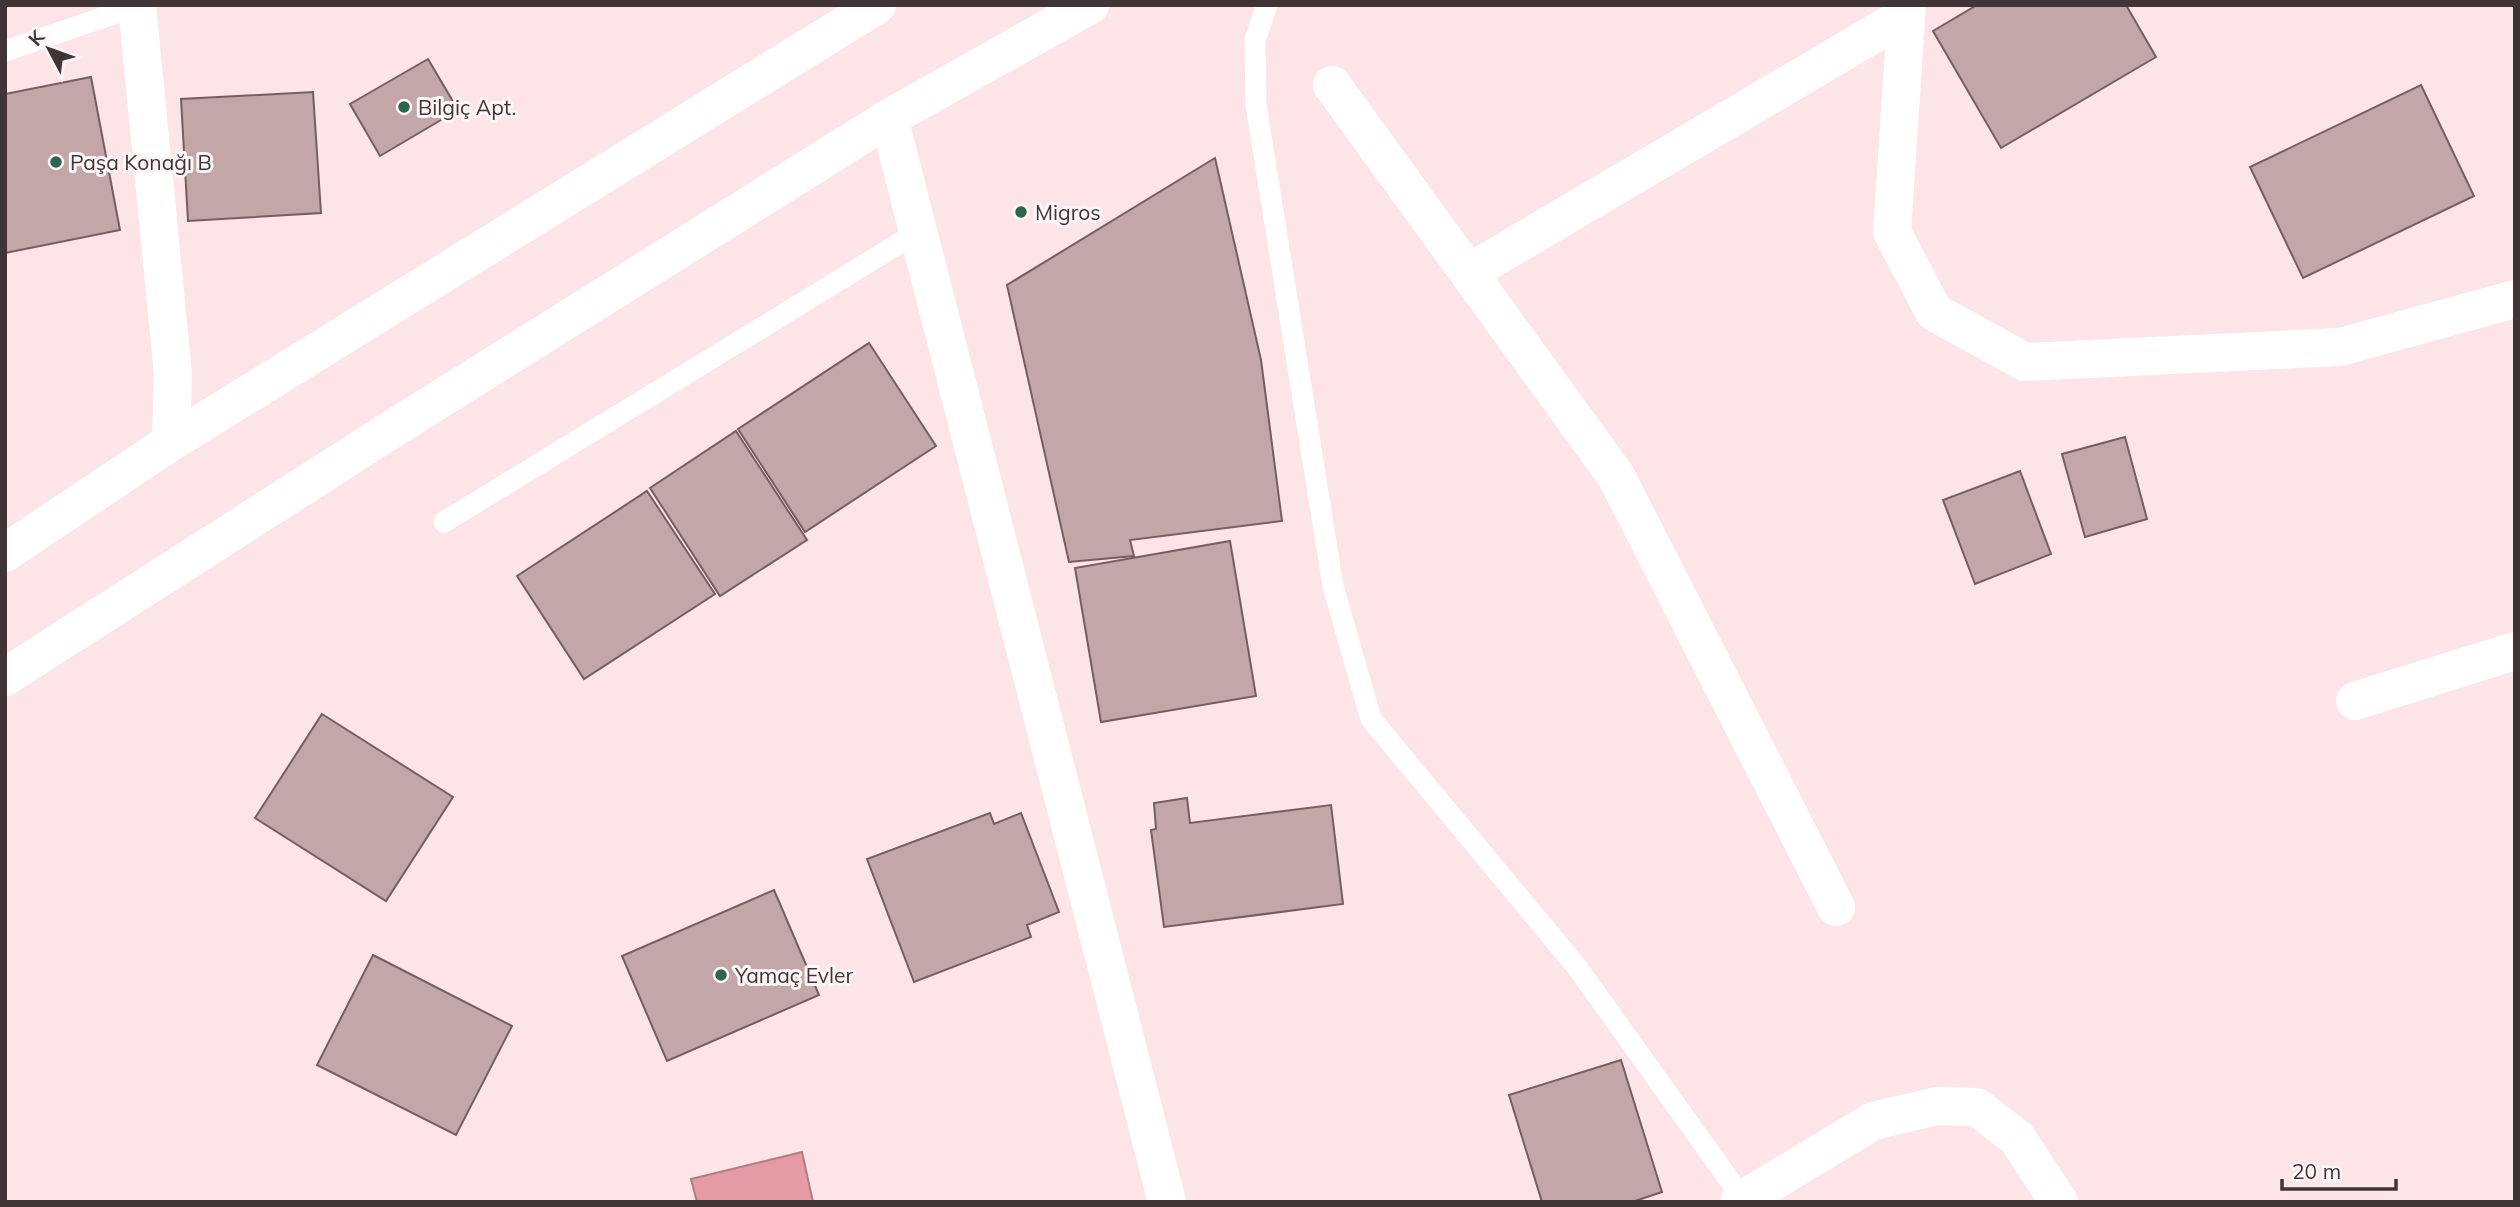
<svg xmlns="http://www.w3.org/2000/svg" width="2520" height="1207" viewBox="0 0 2520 1207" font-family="Mulish,sans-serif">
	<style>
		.water { fill: #e49ba4; stroke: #b37c83; stroke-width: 2 }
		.building { fill: #c3a6a8; stroke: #775d5f; stroke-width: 2 }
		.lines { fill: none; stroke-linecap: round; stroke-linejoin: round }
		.service { stroke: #fff; stroke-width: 21 }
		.minor { stroke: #fff; stroke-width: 38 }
		.primary { stroke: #fff; stroke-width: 38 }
		.poi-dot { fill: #2e654c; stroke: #fdf6f7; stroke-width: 2.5 }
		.labels { text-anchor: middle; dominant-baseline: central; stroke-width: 6; stroke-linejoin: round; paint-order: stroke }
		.poi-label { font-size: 21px; fill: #413436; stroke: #fdf6f7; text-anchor: start }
	</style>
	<rect width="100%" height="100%" fill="#fde4e6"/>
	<!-- water -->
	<path class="water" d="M802,1152L813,1202H697L691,1179Z"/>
	<!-- building -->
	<g class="building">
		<path d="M1977,5H2126L2156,57L2001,148L1933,31Z"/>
		<path d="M428,59L458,110L380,156L350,104Z"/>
		<path d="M91,77L120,230L5,253V94Z"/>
		<path d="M2421,85L2474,196L2303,278L2250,167Z"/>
		<path d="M313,92L321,213L188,221L181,99Z"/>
		<path d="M1215,158L1261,360L1282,521L1130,540L1134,556L1069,562L1007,285Z"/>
		<path d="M869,343L936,446L805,532L738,429Z"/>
		<path d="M736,431L807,540L720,596L650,488Z"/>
		<path d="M2125,437L2147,519L2085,537L2062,454Z"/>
		<path d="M2020,471L2051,554L1975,584L1943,500Z"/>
		<path d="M647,491L715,594L584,679L517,576Z"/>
		<path d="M1230,541L1256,696L1101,722L1075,568Z"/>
		<path d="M322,714L453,797L386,901L255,818Z"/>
		<path d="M1187,798L1190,823L1331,805L1343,904L1164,927L1151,830L1156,829L1154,803Z"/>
		<path d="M990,813L994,824L1021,813L1059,912L1027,925L1031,937L914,982L867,859Z"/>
		<path d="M774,890L819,995L667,1061L622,956Z"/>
		<path d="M373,955L512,1026L456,1135L317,1065Z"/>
		<path d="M1621,1060L1662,1192L1632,1202H1542L1509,1095Z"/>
	</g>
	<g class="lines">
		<!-- service -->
		<g class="service">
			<path d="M1267,5L1255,40L1256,105L1333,586L1371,719L1577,967L1743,1199"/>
			<path d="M5,51L137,6"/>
			<path d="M444,522L918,232"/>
		</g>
		<!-- minor -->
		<g class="minor">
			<path d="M137,5L173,374L171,442"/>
			<path d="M1907,5L1892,232L1934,312L2025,362L2340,347L2515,299"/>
			<path d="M1332,85L1616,476L1836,907"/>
			<path d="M889,118L1167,1202"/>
			<path d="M1470,272L1906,15"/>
			<path d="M2355,701L2515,651"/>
			<path d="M1739,1202L1873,1121L1937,1106L1977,1107L2017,1138L2059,1202"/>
		</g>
		<!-- primary -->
		<g class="primary">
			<path d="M5,553L171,442L877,5"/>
			<path d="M5,677L394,428L889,118L1090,5"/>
		</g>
	</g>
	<!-- markers -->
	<g class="poi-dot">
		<circle cx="404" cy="107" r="7"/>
		<circle cx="56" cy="162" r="7"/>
		<circle cx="1021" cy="212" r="7"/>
		<circle cx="721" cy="975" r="7"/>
	</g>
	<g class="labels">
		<!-- poi labels -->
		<g class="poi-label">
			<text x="418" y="107">Bilgiç Apt.</text>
			<text x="70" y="162">Paşa Konağı B</text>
			<text x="1035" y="212">Migros</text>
			<text x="735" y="975">Yamaç Evler</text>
		</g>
	</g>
	<!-- border -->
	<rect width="2520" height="1207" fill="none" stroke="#413436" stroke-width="14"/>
	<!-- north arrow -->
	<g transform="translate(49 49) rotate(311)" stroke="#fdf6f7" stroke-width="5" paint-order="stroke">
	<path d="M0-5L12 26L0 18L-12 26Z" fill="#413436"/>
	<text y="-10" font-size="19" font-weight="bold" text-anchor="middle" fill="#413436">K</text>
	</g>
	<!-- scale -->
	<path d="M2282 1179v10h114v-10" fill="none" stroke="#413436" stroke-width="3.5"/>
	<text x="2292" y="1179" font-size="21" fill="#413436" stroke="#fdf6f7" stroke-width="5" paint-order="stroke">20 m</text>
</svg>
